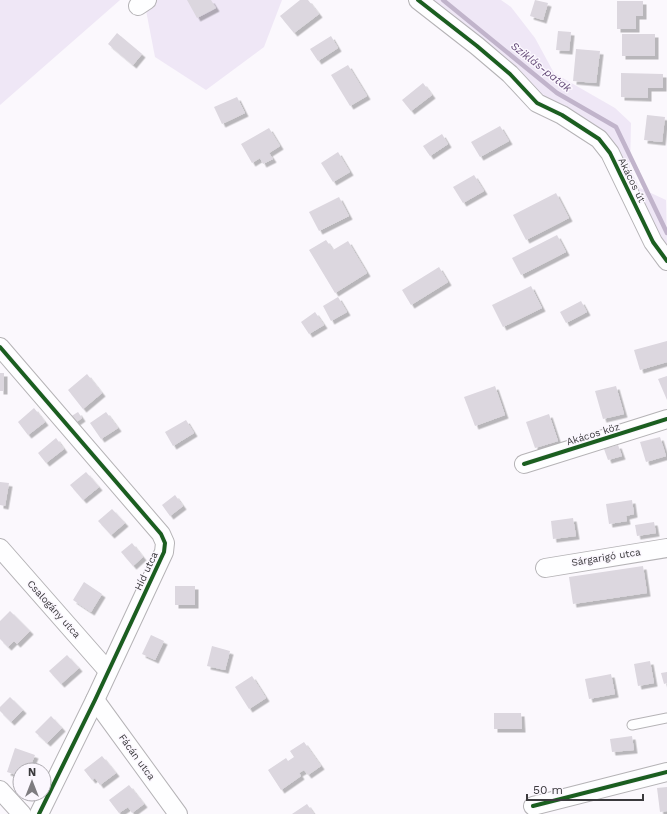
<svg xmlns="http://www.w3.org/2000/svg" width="667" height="814" viewBox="0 0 667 814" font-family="'Work Sans',sans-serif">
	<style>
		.green { fill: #efe7f6 }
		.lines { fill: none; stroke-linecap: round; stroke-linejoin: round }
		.stream { stroke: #c1b4cb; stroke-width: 4.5 }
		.building { fill: #dcd7df; filter: url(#shadow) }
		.service-casing { stroke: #b5b3b6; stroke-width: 11 }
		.minor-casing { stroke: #b5b3b6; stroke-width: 20 }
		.service { stroke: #fefeff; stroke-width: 9 }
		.minor { stroke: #fefeff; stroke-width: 18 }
		.cycleway-casing { stroke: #fbf7fe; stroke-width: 6 }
		.cycleway { stroke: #1b5e20; stroke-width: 4 }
		.labels { text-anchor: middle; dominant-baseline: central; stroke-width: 3; stroke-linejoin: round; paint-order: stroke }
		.street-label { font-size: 10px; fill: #3b3a3d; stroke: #fbf7fe }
		.water-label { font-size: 11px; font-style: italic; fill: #654b78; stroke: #fbf7fe }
	</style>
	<defs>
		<filter id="shadow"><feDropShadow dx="3.5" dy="3.5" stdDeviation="0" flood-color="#0004"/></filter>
	</defs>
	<rect width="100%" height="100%" fill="#fbf8fd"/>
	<!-- green -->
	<g class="green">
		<path d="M0,0H120L0,105Z"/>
		<path d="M144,0H282L264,47L206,90L155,57Z"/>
		<path d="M426,0H501L511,7L535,38L554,73L615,108L631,123L630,169L640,188L666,200L667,248L649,224L612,144L539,96Z"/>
	</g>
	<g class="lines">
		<!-- stream -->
		<path class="stream" d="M443,0L557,93L616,127L667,233"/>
	</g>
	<!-- building -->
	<g class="building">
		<path d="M187,0H211L216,8L197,18Z"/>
		<path d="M300,0H308L319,14L294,33L280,16Z"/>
		<path d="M535,0L548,3L543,20L530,16Z"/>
		<path d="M617,1H643V16H636V29H617Z"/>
		<path d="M558,31L571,32L569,51L556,50Z"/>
		<path d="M117,33L142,54L133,65L108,44Z"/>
		<rect x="622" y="34" width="33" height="22"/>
		<path d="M331,36L338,48L318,61L310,49Z"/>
		<path d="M576,49L600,51L596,83L573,81Z"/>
		<path d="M348,65L367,96L350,106L331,75Z"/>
		<path d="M621,73L663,74V88H648V98L621,97Z"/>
		<path d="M423,83L432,95L411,111L402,100Z"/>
		<path d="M237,97L245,113L222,124L214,107Z"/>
		<path d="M647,115L665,117L662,142L644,140Z"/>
		<path d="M500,126L509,141L480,157L471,142Z"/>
		<path d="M269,128L280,146L269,153L273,159L263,164L260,158L252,163L241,144Z"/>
		<path d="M442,134L448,144L430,156L423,146Z"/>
		<path d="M338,152L350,172L333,182L321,163Z"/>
		<path d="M474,175L484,191L463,203L453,187Z"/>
		<path d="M556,193L569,218L526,240L513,215Z"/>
		<path d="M339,197L349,216L319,231L309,212Z"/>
		<path d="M557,235L566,252L521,275L512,258Z"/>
		<path d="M326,240L333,250L348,241L367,273L335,293L309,250Z"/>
		<path d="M439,267L448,282L411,305L402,290Z"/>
		<path d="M531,286L542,308L503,327L492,305Z"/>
		<path d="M338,297L347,312L331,321L323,306Z"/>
		<path d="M581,301L587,312L566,323L560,312Z"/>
		<path d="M315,312L324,325L309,334L301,322Z"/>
		<path d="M667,341V362L640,370L634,350Z"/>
		<rect x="0" y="373" width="4" height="18"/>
		<path d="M87,374L102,393L83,409L68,390Z"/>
		<path d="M667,376V400L658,379Z"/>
		<path d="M495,386L505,415L475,426L464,397Z"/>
		<path d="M616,386L624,414L603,419L595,391Z"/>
		<path d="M34,408L45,422L28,435L18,422Z"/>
		<path d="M78,412L82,418L75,423L70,417Z"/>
		<path d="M106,412L118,428L101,439L90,423Z"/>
		<path d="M549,414L558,441L535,448L526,422Z"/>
		<path d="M186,420L194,433L173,446L165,432Z"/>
		<path d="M660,437L666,456L646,462L640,442Z"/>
		<path d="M56,438L64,449L46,463L38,453Z"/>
		<path d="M618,445L622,456L608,460L604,449Z"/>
		<path d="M86,472L99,487L83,500L70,485Z"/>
		<path d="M0,482L9,483L5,506L0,505Z"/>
		<path d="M175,495L183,506L170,516L162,505Z"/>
		<path d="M632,500L634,514L626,516L627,521L609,524L606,504Z"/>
		<path d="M112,509L125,523L111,535L98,521Z"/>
		<path d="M573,518L576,536L553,539L551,521Z"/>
		<path d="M654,522L656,533L637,536L635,525Z"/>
		<path d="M132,543L143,557L133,566L121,552Z"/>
		<path d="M643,566L647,593L573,604L569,577Z"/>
		<path d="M84,582L102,594L91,612L73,600Z"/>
		<rect x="175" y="586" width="20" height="19"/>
		<path d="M10,611L30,631L17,644L14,641L8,647L0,639V621Z"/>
		<path d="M151,635L164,641L155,660L142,654Z"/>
		<path d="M212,646L230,651L225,670L207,666Z"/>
		<path d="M67,655L79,668L61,684L49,671Z"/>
		<path d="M650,661L654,683L638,686L634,664Z"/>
		<path d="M667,672V683L664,684L661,673Z"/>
		<path d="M611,674L615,694L589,699L585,679Z"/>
		<path d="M252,676L266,698L249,709L235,687Z"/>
		<path d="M10,697L23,710L11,722L0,711V707Z"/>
		<path d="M494,713H521L522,729H494Z"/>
		<path d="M51,716L62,728L47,743L35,732Z"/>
		<path d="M632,736L634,750L612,752L610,739Z"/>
		<path d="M304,742L321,766L308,775L304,770L299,773L301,776L281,790L268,770L286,758L288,761L294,757L290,751Z"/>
		<path d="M15,748L35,755L29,770H20V776L7,772Z"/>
		<path d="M102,756L116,773L100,785L95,778L92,780L84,770Z"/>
		<path d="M129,785L144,804L132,813L128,807L119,813L109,800Z"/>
		<path d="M667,787V811L660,812L657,788Z"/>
		<path d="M307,804L314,814H292Z"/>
	</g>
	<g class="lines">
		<!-- service casing -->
		<g class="service-casing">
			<path id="service" d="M632,725L667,718"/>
		</g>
		<!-- minor casing -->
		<g class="minor-casing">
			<g id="minor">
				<path d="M418,0L477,46L510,74L537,103L562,115L599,139L610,153L653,242L667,261"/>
				<path d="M138,6L147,0"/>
				<path d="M0,347L161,534L165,543L164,552L95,700L39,814"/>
				<path d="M524,464L667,419"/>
				<path d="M0,548L108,671"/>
				<path d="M545,568L667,548"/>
				<path d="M95,700L178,814"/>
				<path d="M0,790L22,814"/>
				<path d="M533,806L667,772"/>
			</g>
		</g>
		<!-- service -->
		<use href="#service" class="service"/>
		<!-- minor -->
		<use href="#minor" class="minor"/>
		<!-- cycleway casing -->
		<g class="cycleway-casing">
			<g id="cycleway">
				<path d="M418,0L477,46L510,74L537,103L562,115L599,139L610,153L653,242L667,261"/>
				<path d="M0,347L161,534L165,543L164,552L95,700L39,814"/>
				<path d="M524,464L667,419"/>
				<path d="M533,806L667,772"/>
			</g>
		</g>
		<!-- cycleway -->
		<use href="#cycleway" class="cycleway"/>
	</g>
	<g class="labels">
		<!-- street labels -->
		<g class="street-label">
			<text transform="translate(632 180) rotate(64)">Akácos út</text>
			<text transform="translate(593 434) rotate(-17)">Akácos köz</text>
			<text transform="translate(606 557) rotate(-9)">Sárgarigó utca</text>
			<text transform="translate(146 571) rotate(-65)">Híd utca</text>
			<text transform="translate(54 609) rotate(48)">Csalogány utca</text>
			<text transform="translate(137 757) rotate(54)">Fácán utca</text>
		</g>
		<!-- water labels -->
		<g class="water-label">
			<text transform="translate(541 67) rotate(38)">Sziklás-patak</text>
		</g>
	</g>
	<!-- north arrow -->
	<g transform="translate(32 782)"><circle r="19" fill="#fbf7fe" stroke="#aeabb1"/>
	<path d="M0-3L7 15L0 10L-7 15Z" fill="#7e7c80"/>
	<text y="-6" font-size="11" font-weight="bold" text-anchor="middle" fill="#3b3a3d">N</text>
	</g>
	<!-- scale -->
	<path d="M527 794v6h116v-6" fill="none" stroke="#3b3a3d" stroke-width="2"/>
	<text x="533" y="794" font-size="12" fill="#3b3a3d" stroke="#fbf7fe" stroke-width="3" paint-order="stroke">50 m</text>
</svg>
